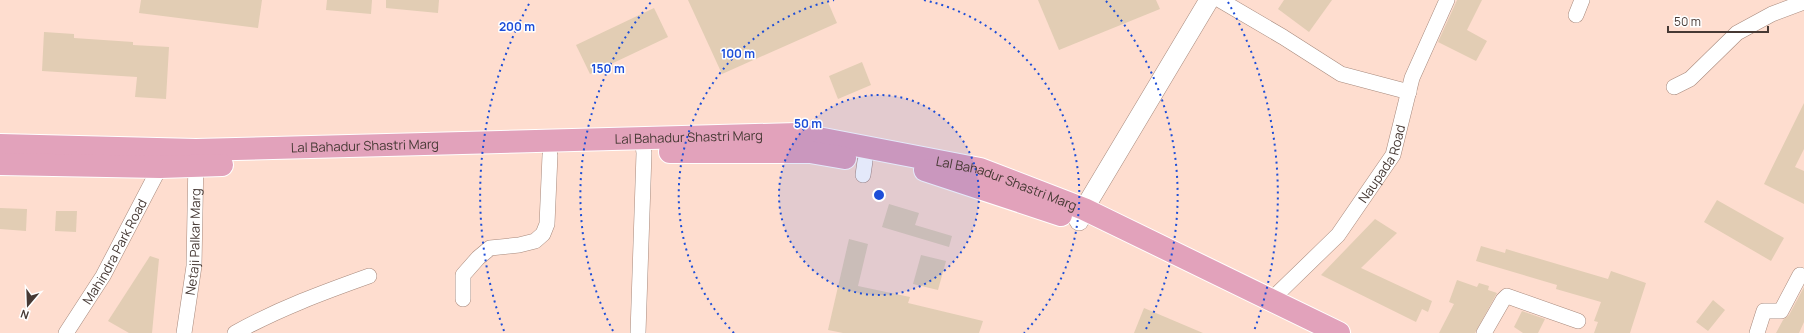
<svg xmlns="http://www.w3.org/2000/svg" width="1804" height="333" viewBox="0 0 1804 333" font-family="Manrope,sans-serif">
	<style>
		.building { fill: #e2cdb4 }
		.lines { fill: none; stroke-linecap: round; stroke-linejoin: round }
		.minor-casing { stroke: #a7897c; stroke-width: 16 }
		.tertiary-casing { stroke: #a7897c; stroke-width: 20 }
		.primary-casing { stroke: #fff; stroke-width: 24 }
		.minor { stroke: #fff; stroke-width: 15 }
		.tertiary { stroke: #fff; stroke-width: 19 }
		.primary { stroke: #e2a2bb; stroke-width: 22 }
		.ring { fill: none; stroke: #1d4ed8; stroke-width: 2; stroke-dasharray: 2 4 }
		.labels { text-anchor: middle; dominant-baseline: central; stroke-width: 3; stroke-linejoin: round; paint-order: stroke }
		.street-label { font-size: 13px; fill: #463934; stroke: #fff }
		.centre { fill: #1d4ed8; stroke: #fff; stroke-width: 2 }
		.ring-label { font-size: 12px; text-anchor: middle; font-weight: bold; fill: #1d4ed8; stroke: #fff; stroke-width: 3; stroke-linejoin: round; paint-order: stroke }
	</style>
	<rect width="100%" height="100%" fill="#feddcf"/>
	<!-- building -->
	<g class="building">
		<path d="M141,0H262L258,28L139,13Z"/>
		<path d="M327,0H372L371,14L326,10Z"/>
		<path d="M386,0H439L438,13L386,8Z"/>
		<path d="M688,0H827L837,23L722,74Z"/>
		<path d="M1038,0H1156L1160,9L1059,50Z"/>
		<path d="M1284,0H1332L1309,32L1278,9Z"/>
		<path d="M1457,0H1482L1467,30L1487,41L1476,61L1438,42Z"/>
		<path d="M654,8L668,37L590,74L576,45Z"/>
		<path d="M44,32L74,34V38L133,42V45L169,47L166,99L135,97L137,77L42,71Z"/>
		<path d="M862,62L871,85L838,99L829,76Z"/>
		<path d="M1804,103V149L1795,167L1804,171V204L1764,184Z"/>
		<path d="M1717,200L1784,238L1771,261L1704,222Z"/>
		<path d="M889,204L919,213L915,225L952,236L949,247L882,227Z"/>
		<path d="M0,208L27,209L26,231L0,229Z"/>
		<path d="M56,211H77L76,232L55,231Z"/>
		<path d="M1375,219L1397,233L1361,268L1432,301L1428,312L1422,309L1416,322L1321,275Z"/>
		<path d="M849,239L868,244L858,286L910,297L908,303L983,321L979,333H843L828,330Z"/>
		<path d="M1481,246L1505,253L1506,249L1608,279L1611,271L1646,283L1630,333H1594L1598,322L1594,321L1601,302L1556,289L1557,285L1476,261Z"/>
		<path d="M921,255L946,261L938,290L913,284Z"/>
		<path d="M150,256L159,259L152,333H129L108,321Z"/>
		<path d="M1457,280L1477,287L1479,283L1489,286L1488,290L1497,293L1475,333H1439L1454,304L1449,302Z"/>
		<path d="M1804,287V322L1799,333H1776L1783,320L1789,315Z"/>
		<path d="M1713,300L1725,310L1708,331L1696,322Z"/>
		<path d="M1144,308L1203,333H1134Z"/>
		<path d="M1522,311L1545,319L1538,333H1523L1514,327Z"/>
	</g>
	<g class="lines">
		<!-- minor casing -->
		<g class="minor-casing">
			<g id="minor">
				<path d="M1220,0L1283,37L1341,74L1409,92"/>
				<path d="M1576,15L1582,0"/>
				<path d="M1674,87L1690,79L1737,33L1772,14L1804,2"/>
				<path d="M863,175L865,161"/>
				<path d="M463,299V275L478,258L490,248L519,245L535,241L543,234L547,224L550,155"/>
				<path id="s1" d="M1271,300L1338,235L1393,155L1412,78L1447,0"/>
				<path id="s2" d="M66,333L103,276L160,167"/>
				<path id="s3" d="M184,333L194,266L196,157"/>
				<path d="M235,333C278,309 324,292 369,276"/>
				<path d="M638,333L644,153L642,138"/>
				<path d="M1484,333L1503,300L1507,296L1578,321"/>
				<path d="M1757,333L1764,311H1781L1800,275"/>
			</g>
		</g>
		<!-- tertiary casing -->
		<g class="tertiary-casing">
			<path id="tertiary" d="M1079,221L1084,209L1209,0"/>
		</g>
		<!-- primary casing -->
		<g class="primary-casing">
			<g id="primary">
				<path id="s4" d="M0,145L196,150L797,134L980,169L1084,209L1339,333"/>
				<path d="M670,152H810L845,158"/>
				<path d="M0,164L160,167L222,165"/>
				<path d="M925,170L1061,215"/>
			</g>
		</g>
		<!-- minor -->
		<use href="#minor" class="minor"/>
		<!-- tertiary -->
		<use href="#tertiary" class="tertiary"/>
		<!-- primary -->
		<use href="#primary" class="primary"/>
	</g>
	<!-- distance rings -->
	<circle cx="879" cy="195" r="100" fill="#1d4ed8" fill-opacity=".12"/>
	<g class="ring">
		<circle cx="879" cy="195" r="100"/>
		<path d="M734 333A200 200 0 0 1 834 0M924 0A200 200 0 0 1 1024 333"/>
		<path d="M613 331A299 299 0 0 1 652 1M1106 1A299 299 0 0 1 1145 331"/>
		<path d="M504 331A399 399 0 0 1 530 2M1228 2A399 399 0 0 1 1254 331"/>
	</g>
	<g class="labels">
		<!-- street labels -->
		<g class="street-label">
			<text stroke="none"><textPath href="#s4" startOffset="689">Lal Bahadur Shastri Marg</textPath></text>
			<text stroke="none"><textPath href="#s4" startOffset="365">Lal Bahadur Shastri Marg</textPath></text>
			<text stroke="none"><textPath href="#s1" startOffset="178">Naupada Road</textPath></text>
			<text stroke="none"><textPath href="#s4" startOffset="1013">Lal Bahadur Shastri Marg</textPath></text>
			<text stroke="none"><textPath href="#s3" startOffset="92">Netaji Palkar Marg</textPath></text>
			<text stroke="none"><textPath href="#s2" startOffset="95">Mahindra Park Road</textPath></text>
		</g>
	</g>
	<circle cx="879" cy="195" r="6" class="centre"/>
	<g class="ring-label">
		<text x="517" y="31">200 m</text>
		<text x="738" y="58">100 m</text>
		<text x="608" y="73">150 m</text>
		<text x="808" y="128">50 m</text>
	</g>
	<!-- north arrow -->
	<g transform="translate(28 305) rotate(199)" stroke="#ffffff" stroke-width="3" paint-order="stroke">
	<path d="M0-3L7 15L0 10L-7 15Z" fill="#463934"/>
	<text y="-6" font-size="11" font-weight="bold" text-anchor="middle" fill="#463934">N</text>
	</g>
	<!-- scale -->
	<path d="M1668 26v6h100v-6" fill="none" stroke="#463934" stroke-width="2"/>
	<text x="1674" y="26" font-size="12" fill="#463934" stroke="#ffffff" stroke-width="3" paint-order="stroke">50 m</text>
</svg>
